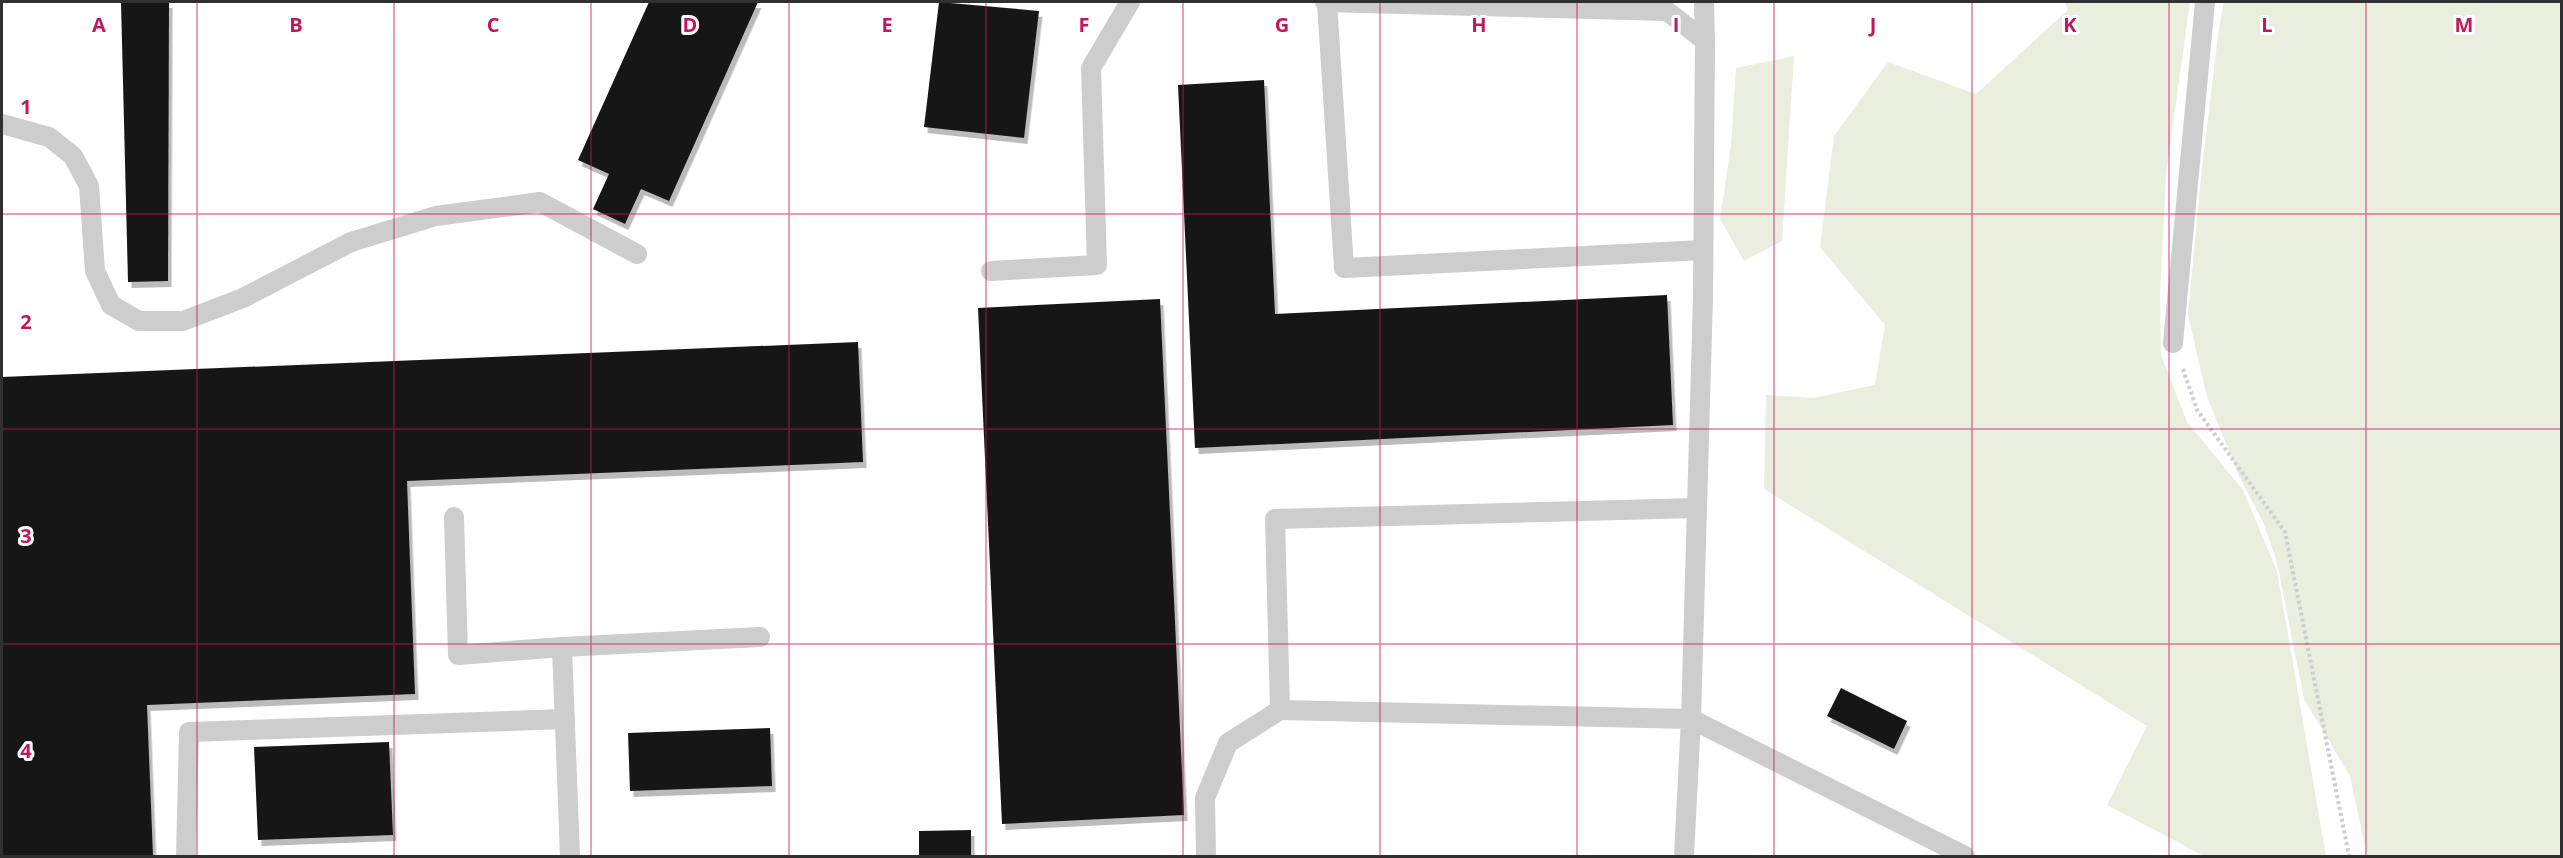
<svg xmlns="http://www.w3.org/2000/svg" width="2563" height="858" viewBox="0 0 2563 858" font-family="'Open Sans',sans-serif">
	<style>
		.green { fill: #e9eede }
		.building { fill: #171717; filter: url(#shadow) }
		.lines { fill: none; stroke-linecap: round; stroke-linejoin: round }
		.path { stroke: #cdcdcd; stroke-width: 4; stroke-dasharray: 3 3; stroke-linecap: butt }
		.lane { stroke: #cdcdcd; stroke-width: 20 }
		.grid { fill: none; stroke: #c2185b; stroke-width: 1.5; stroke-opacity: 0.55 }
		.grid-label { font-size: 20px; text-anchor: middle; font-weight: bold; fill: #c2185b; stroke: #fff; stroke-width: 6; stroke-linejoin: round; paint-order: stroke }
	</style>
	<defs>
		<filter id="shadow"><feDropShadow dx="3.5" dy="6" stdDeviation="0" flood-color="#0004"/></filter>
	</defs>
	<rect width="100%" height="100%" fill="#fff"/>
	<!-- green -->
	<g class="green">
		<path d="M2065,2H2190L2166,174L2160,293L2161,355L2187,422L2243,490L2277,571L2326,856H2204L2107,805L2147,726L1764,489L1766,395L1813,398L1875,385L1885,325L1820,247L1834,136L1888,62L1976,94L2068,10Z"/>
		<path d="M2224,2H2561V856H2367L2350,776L2304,699L2277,562L2263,522L2239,476L2207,397L2188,315L2201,177L2219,27Z"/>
		<path d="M1794,56L1782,241L1744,261L1720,219L1731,145L1736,68Z"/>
	</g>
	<!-- building -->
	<g class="building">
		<path d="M121,2H169L168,281L128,282Z"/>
		<path d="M649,2H758L669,201L641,189L625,224L593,209L609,174L578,160Z"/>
		<path d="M939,2L1039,11L1024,138L924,127Z"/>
		<path d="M1264,80L1275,314L1667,295L1673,425L1195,448L1178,85Z"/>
		<path d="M1160,299L1184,815L1002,824L978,308Z"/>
		<path d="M858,342L863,462L407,481L415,694L147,705L153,856H2V377Z"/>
		<path d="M1841,688L1907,721L1894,749L1827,716Z"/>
		<path d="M770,728L772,786L630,791L628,733Z"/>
		<path d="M389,742L393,835L258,840L254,747Z"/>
		<path d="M971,830V856H919V831Z"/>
	</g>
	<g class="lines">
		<!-- path -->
		<path class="path" d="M2183,369L2197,410L2285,532L2349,856"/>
		<!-- lane -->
		<g class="lane">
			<path d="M1325,2L1667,11L1705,41L1703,297L1691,719L1965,856"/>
			<path d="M1327,2L1344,268L1703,250"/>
			<path d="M1704,2L1705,41"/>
			<path d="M2,124L49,137L73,156L89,186L95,271L111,305L139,321H183L243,298L351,242L436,216L540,202L637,254"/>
			<path d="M991,271L1097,265L1091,68L1130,2"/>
			<path d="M2173,343L2205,2"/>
			<path d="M454,517L458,655L562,647L570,856"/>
			<path d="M562,647L760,637"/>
			<path d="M186,856L189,732L565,719"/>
			<path d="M1206,856L1205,798L1228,743L1280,710"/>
			<path d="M1684,856L1691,719L1280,710L1275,519L1697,508"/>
		</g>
	</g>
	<!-- grid -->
	<path class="grid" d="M197,2V856M394,2V856M591,2V856M789,2V856M986,2V856M1183,2V856M1380,2V856M1577,2V856M1774,2V856M1972,2V856M2169,2V856M2366,2V856M2,214H2562M2,429H2562M2,644H2562"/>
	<g class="grid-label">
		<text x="99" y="32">A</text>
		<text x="296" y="32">B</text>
		<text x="493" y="32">C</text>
		<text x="690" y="32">D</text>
		<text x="887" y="32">E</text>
		<text x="1084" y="32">F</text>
		<text x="1282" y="32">G</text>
		<text x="1479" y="32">H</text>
		<text x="1676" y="32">I</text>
		<text x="1873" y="32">J</text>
		<text x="2070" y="32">K</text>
		<text x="2267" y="32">L</text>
		<text x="2464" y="32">M</text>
		<text x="26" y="114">1</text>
		<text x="26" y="329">2</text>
		<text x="26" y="543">3</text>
		<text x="26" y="758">4</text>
	</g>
	<!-- border -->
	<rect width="2563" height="858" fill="none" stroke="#303030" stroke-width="6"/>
</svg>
